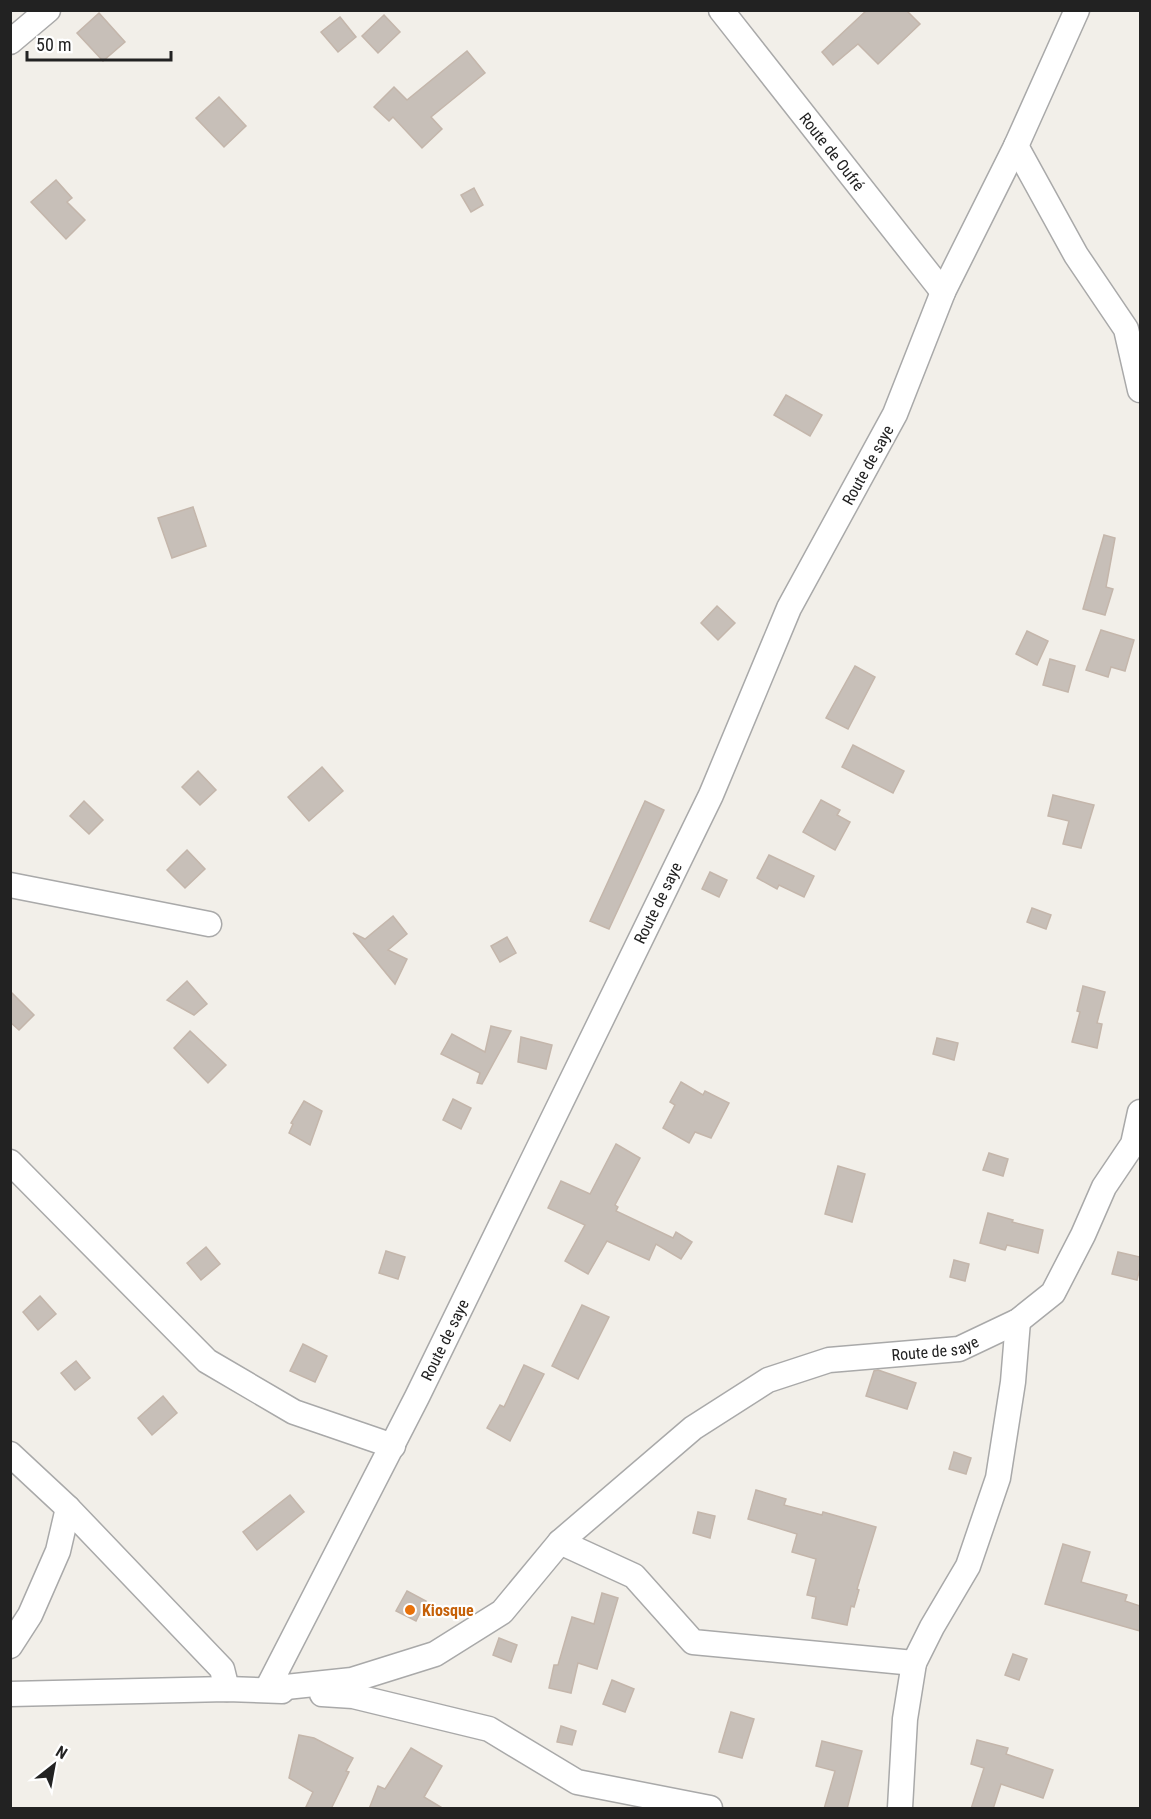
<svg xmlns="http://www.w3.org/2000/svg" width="1151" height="1819" viewBox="0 0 1151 1819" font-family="'Roboto Condensed',sans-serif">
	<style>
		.building { fill: #c7bfb8; stroke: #c4b6ab; stroke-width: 1.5 }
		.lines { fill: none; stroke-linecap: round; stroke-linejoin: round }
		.minor-casing { stroke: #a9a9a9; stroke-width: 27 }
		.minor { stroke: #fff; stroke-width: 24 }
		.food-dot { fill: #e8710a; stroke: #fff; stroke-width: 2 }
		.labels { text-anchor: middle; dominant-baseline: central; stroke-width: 4.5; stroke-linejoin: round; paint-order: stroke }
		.street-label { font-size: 16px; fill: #222; stroke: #fff }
		.food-label { font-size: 16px; font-weight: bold; fill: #c56008; stroke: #fff; text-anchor: start }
	</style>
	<rect width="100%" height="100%" fill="#f2efe9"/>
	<!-- building -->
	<g class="building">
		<path d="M867,10H906L920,24L878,64L858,44L833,65L822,52Z"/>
		<path d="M99,13L125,42L103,61L77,33Z"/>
		<path d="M384,15L400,32L378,53L362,36Z"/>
		<path d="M340,17L356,37L338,52L321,32Z"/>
		<path d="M467,51L485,73L431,117L442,129L422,148L393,117L389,121L374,107L394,87L407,100Z"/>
		<path d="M219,97L246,126L224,147L196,118Z"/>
		<path d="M56,180L72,198L67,202L85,220L66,239L31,202Z"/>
		<path d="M474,188L483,205L471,212L461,195Z"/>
		<path d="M786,395L822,415L810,436L774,415Z"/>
		<path d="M193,507L206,546L172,558L158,518Z"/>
		<path d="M1104,535L1115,538L1106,587L1113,589L1105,615L1083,609Z"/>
		<path d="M717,606L735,623L718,640L701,623Z"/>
		<path d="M1101,630L1134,640L1125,671L1111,667L1108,677L1086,670Z"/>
		<path d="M1027,631L1048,641L1037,665L1016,654Z"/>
		<path d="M1050,659L1075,666L1068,692L1043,685Z"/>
		<path d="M855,666L875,677L848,729L826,718Z"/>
		<path d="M853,745L904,771L893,793L842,767Z"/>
		<path d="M322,767L343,791L309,821L288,797Z"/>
		<path d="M198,771L216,790L200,805L182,787Z"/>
		<path d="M1053,795L1094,805L1081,848L1063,844L1069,821L1048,816Z"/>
		<path d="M821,800L840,810L837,815L850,822L835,850L803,832Z"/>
		<path d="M84,801L103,820L89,834L70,816Z"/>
		<path d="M645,801L664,810L609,929L590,921Z"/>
		<path d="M187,850L205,869L185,888L167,870Z"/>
		<path d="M769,855L814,876L804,897L779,885L777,889L757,878Z"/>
		<path d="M710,872L727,880L719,897L702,889Z"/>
		<path d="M1032,908L1051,915L1046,929L1027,922Z"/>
		<path d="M393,916L407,934L388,950L407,959L395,984L353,933L365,939Z"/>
		<path d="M507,937L516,953L500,962L491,946Z"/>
		<path d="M187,981L207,1004L194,1015L167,1000Z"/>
		<path d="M1083,986L1105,992L1097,1023L1102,1024L1097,1048L1072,1042L1080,1012L1077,1011Z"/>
		<path d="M10,991L34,1015L19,1030L10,1022Z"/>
		<path d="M491,1026L511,1031L482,1084L477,1083L480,1073L441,1054L452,1034L485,1052Z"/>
		<path d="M190,1031L226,1065L208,1083L174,1048Z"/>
		<path d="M521,1037L552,1045L546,1069L518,1062Z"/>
		<path d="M937,1038L958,1043L954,1060L933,1054Z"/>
		<path d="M681,1082L703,1095L705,1091L729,1103L711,1138L695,1132L689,1143L663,1128L675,1105L670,1102Z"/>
		<path d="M453,1099L471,1108L461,1129L443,1120Z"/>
		<path d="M304,1101L322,1111L310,1145L289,1133L293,1124L291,1123Z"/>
		<path d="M616,1144L640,1158L615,1205L618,1207L616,1211L673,1238L676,1232L692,1242L681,1259L656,1244L649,1260L607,1241L588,1274L565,1261L585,1225L548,1208L561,1181L590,1194Z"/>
		<path d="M989,1153L1008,1159L1003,1176L983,1170Z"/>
		<path d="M838,1166L865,1174L852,1222L825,1214Z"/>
		<path d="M988,1213L1013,1220L1012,1222L1043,1230L1038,1253L1007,1245L1005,1250L980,1243Z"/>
		<path d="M206,1247L220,1264L201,1280L187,1263Z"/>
		<path d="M386,1251L405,1257L398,1279L379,1273Z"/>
		<path d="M1118,1252L1140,1257V1268L1137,1280L1112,1274Z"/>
		<path d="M954,1260L969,1264L965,1281L950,1277Z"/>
		<path d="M40,1296L56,1314L38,1330L23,1312Z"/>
		<path d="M582,1305L609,1317L578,1379L552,1366Z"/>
		<path d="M303,1344L327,1356L315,1382L290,1371Z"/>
		<path d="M76,1361L90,1378L75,1390L61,1373Z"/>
		<path d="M524,1365L544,1374L510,1441L487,1428L500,1405L504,1407Z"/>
		<path d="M878,1370L916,1383L907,1409L866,1396L874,1371Z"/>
		<path d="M163,1396L177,1413L152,1435L138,1418Z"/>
		<path d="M954,1452L971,1458L966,1474L949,1469Z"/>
		<path d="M756,1490L786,1499L784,1505L822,1515L823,1512L876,1527L857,1589L859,1590L854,1607L851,1606L847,1625L812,1618L816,1597L807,1595L816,1559L792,1552L797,1534L748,1519Z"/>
		<path d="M290,1495L304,1512L257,1550L243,1532Z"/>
		<path d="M698,1512L715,1516L710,1538L693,1533Z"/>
		<path d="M1063,1544L1090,1552L1081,1582L1127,1595L1125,1601L1140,1606V1631L1045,1604Z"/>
		<path d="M407,1591L426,1601L416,1621L396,1611Z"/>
		<path d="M602,1593L618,1598L597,1669L578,1663L571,1693L549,1688L554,1665H558L572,1617L594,1624Z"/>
		<path d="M499,1638L517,1645L511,1662L493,1655Z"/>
		<path d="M1013,1654L1027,1659L1019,1680L1005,1675Z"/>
		<path d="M612,1680L634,1689L625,1712L603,1704Z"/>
		<path d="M731,1712L754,1719L742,1758L719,1752Z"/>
		<path d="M561,1726L576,1731L572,1745L557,1742Z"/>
		<path d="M299,1735L314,1738L353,1758L346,1771L349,1772L331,1809H305L313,1792L289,1778Z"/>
		<path d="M977,1740L1008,1748L1006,1754L1053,1770L1043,1798L1001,1784L993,1809H971L984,1768L971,1764Z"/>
		<path d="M822,1741L862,1751L847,1809H824L835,1771L816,1766Z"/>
		<path d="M411,1748L442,1766L424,1797L444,1809H369L378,1786L385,1789Z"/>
	</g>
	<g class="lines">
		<!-- minor casing -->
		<g class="minor-casing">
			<g id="minor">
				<path id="s1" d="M721,10L943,292"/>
				<path id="s2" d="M1077,10L1016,146L943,292L895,414L789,608L711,795L417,1397L267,1689L352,1680L435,1654L502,1612L560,1542L693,1428L768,1380L829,1360L959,1349L1018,1321L1053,1293L1083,1235L1104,1187L1133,1144L1140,1112"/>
				<path d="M10,42L48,10"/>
				<path d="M1016,146L1076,255L1126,329L1140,390"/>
				<path d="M10,885L209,924"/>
				<path d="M10,1162L207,1361L294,1412L393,1446"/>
				<path d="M10,1454L68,1508L222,1669L227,1689"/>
				<path d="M560,1542L634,1576L693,1642L914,1663"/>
				<path d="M10,1646L30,1615L58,1551L68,1508"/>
				<path d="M10,1694L227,1689L282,1691"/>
				<path d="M322,1694L353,1696L489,1729L577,1782L710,1808"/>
				<path d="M900,1808L905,1719L914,1663L932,1627L968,1566L998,1478L1013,1382L1018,1321"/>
			</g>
		</g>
		<!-- minor -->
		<use href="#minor" class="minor"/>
	</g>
	<!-- markers -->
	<circle class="food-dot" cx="410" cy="1610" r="6"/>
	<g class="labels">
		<!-- street labels -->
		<g class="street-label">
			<text stroke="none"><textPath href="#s1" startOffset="180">Route de Oufré</textPath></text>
			<text transform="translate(868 465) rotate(-61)">Route de saye</text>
			<text transform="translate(658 903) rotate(-64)">Route de saye</text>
			<text transform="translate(445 1340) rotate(-64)">Route de saye</text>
			<text stroke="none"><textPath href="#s2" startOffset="2643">Route de saye</textPath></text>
		</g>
		<!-- food labels -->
		<g class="food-label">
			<text x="422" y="1610">Kiosque</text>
		</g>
	</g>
	<!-- border -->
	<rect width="1151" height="1819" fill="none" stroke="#222222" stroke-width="24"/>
	<!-- north arrow -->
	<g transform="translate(54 1765) rotate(31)" stroke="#ffffff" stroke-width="4.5" paint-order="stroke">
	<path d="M0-4.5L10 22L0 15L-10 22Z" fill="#222222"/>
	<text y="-9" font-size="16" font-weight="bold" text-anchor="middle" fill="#222222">N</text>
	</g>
	<!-- scale -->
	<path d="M27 51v9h144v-9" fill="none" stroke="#222222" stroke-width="3"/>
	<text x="36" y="51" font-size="18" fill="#222222" stroke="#ffffff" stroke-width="4.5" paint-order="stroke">50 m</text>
</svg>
